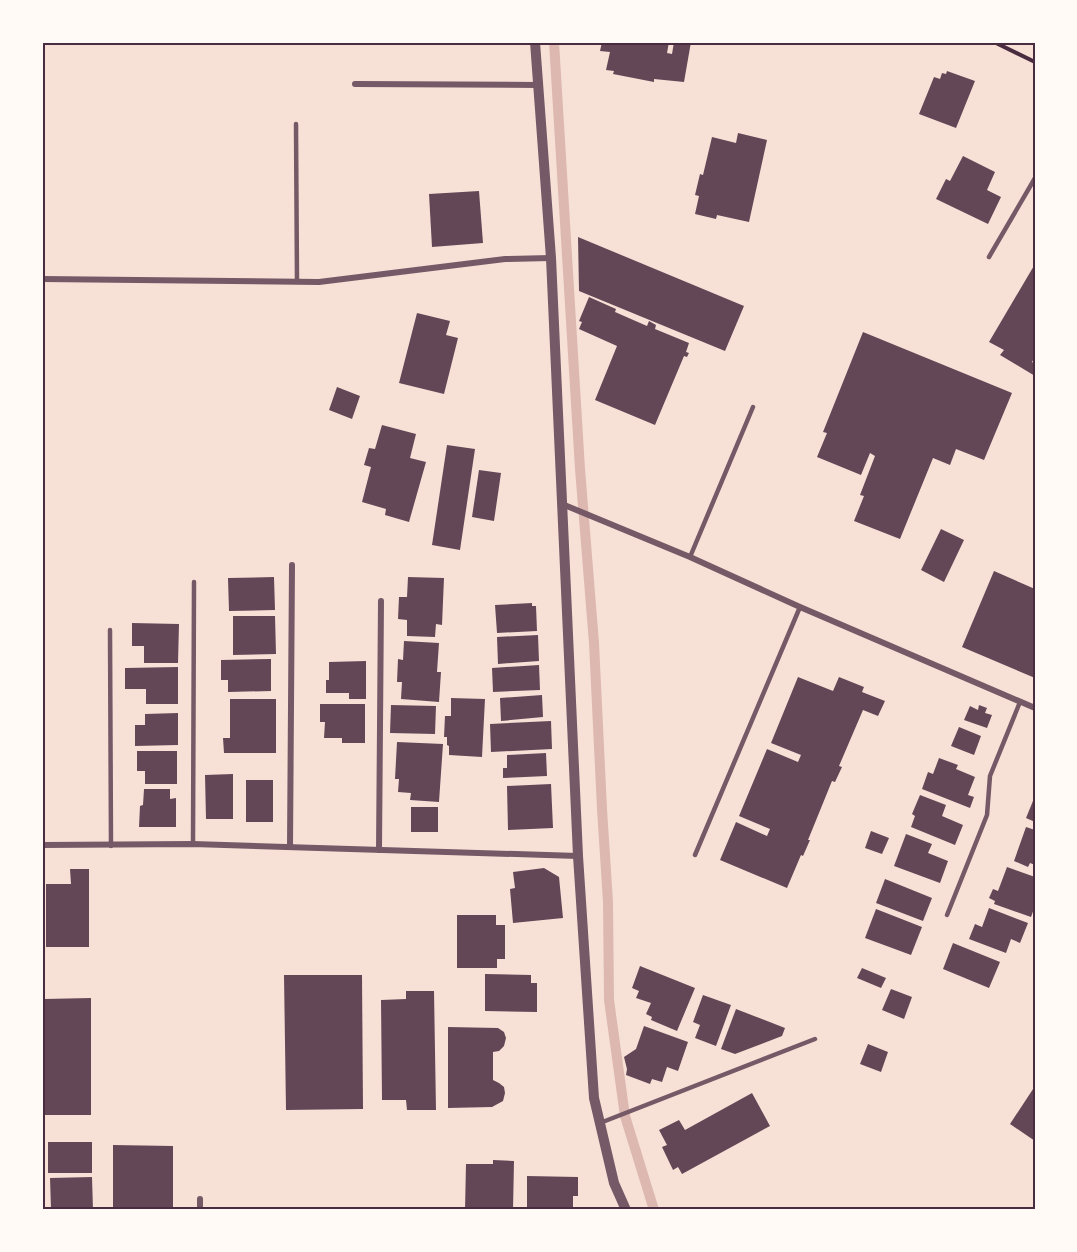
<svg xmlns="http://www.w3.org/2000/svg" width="1077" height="1252" viewBox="0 0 1077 1252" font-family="'Open Sans',sans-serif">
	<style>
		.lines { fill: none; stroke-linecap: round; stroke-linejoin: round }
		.stream { stroke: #dcb8b0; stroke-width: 10 }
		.building { fill: #644757 }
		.path { stroke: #4a2c40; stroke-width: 4 }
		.service { stroke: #755966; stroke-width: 4.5 }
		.minor { stroke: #755966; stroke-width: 6 }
		.tertiary { stroke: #755966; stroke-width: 10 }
		.neatline { fill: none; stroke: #4a2c40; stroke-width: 2 }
	</style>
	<rect width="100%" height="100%" fill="#f7e1d7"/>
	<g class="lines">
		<!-- stream -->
		<path class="stream" d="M554,42L580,469L594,643L602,809L608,902L609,1000L625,1116L654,1210"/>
	</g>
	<!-- building -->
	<g class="building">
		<path d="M602,42H669L667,53L672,54L674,42H691L684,82L654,79V82L613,74L614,71L606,70L610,52L600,51Z"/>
		<path d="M947,71L975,81L956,128L919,114L934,77L940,79L942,73L946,74Z"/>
		<path d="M738,133L767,140L749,222L717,215L716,219L695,214L699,196L695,195L700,174L703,175L712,137L736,143Z"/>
		<path d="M963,156L995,172L987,190L1001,197L988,224L936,199L946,179L950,181Z"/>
		<path d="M479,191L483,243L432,247L429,194Z"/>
		<path d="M578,237L744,306L725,351L579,291Z"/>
		<path d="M1035,264V357L1032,362L1035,364V376L1000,355L1004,350L989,342Z"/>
		<path d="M589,297L616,309L615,312L647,326L649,321L656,325L655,329L689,343L686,352L689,353L687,357L684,356L655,425L595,400L617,346L579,329L582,322L579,321Z"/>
		<path d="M417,313L450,321L446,335L458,338L444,394L399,383Z"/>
		<path d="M863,332L1012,393L984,460L956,449L950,465L933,458L900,539L854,521L864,496L860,495L875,456L870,453L861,475L817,457L827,433L823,432Z"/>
		<path d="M337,387L360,396L352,419L329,410Z"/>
		<path d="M382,425L416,434L410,458L426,462L409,522L385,515L386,509L362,502L371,467L364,465L369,448L375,449Z"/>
		<path d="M447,445L475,449L460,550L432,545Z"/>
		<path d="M479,470L501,473L494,521L472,517Z"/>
		<path d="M941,529L964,540L944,582L921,570Z"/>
		<path d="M994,571L1035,589V678L962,647Z"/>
		<path d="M274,577L275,610L229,611L228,578Z"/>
		<path d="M408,577L444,578L442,625L436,624L435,637L407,636V620L398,619L399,597H407Z"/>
		<path d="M532,603V606H536L537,631L497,633L495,605Z"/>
		<path d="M233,616H275L276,654L233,655Z"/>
		<path d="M132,623L179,624L178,663H144V646H132Z"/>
		<path d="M538,635L539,661L498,664L497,637Z"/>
		<path d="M404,641L439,643L437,672H441L439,702L401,699L402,682H397L398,659L403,660Z"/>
		<path d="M271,659V691L228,692V680H221V660Z"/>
		<path d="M366,661V699H349V693H326V680H329V662Z"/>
		<path d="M539,665L540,690L493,692L492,668Z"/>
		<path d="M178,667V704H146V689H125V668Z"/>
		<path d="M798,677L833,691L839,677L864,687L862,692L885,701L878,716L863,710L839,766L842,767L835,782L832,781L808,840H810L803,856L801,855L787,888L720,860L736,822L767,836L770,829L739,816L767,749L798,762L801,755L771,743Z"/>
		<path d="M542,695L543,717L501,721L500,698Z"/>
		<path d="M451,698L485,699L482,757L449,755V746L447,745V737H444L445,716H451Z"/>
		<path d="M230,699H276V753H224L223,738H230Z"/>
		<path d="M320,704H365V743H342V738H324L325,722H320Z"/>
		<path d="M391,705L436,706L435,734L390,733Z"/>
		<path d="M979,705L987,708L985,713L992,715L987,728L964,720L970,706L978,710Z"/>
		<path d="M178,713V745L135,746V725H145V714Z"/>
		<path d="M551,721L552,749L491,752L490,724Z"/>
		<path d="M959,727L981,736L974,755L951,746Z"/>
		<path d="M397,742L443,744L439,802L410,800L411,793L398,792L399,779H395Z"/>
		<path d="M137,751H177V784H145V771H137Z"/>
		<path d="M546,753L547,776L503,778V768H507V755Z"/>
		<path d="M939,758L958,765L956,769L975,777L968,795L974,797L970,808L922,789L928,772L933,774Z"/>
		<path d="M233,774V819H206L205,775Z"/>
		<rect x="246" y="780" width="27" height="42"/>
		<path d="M551,784L553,828L508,830L507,786Z"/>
		<path d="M144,789H170V799L176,798V827H139L140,806L143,805Z"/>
		<path d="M920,795L946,805L942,816L963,825L955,845L911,827L915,816L912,814Z"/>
		<path d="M1035,796V822L1026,818Z"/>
		<rect x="411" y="807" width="27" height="25"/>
		<path d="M1026,827L1035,830V865L1030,863L1028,867L1014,861Z"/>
		<path d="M871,831L889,838L882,854L865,848Z"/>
		<path d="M906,834L932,844L928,853L948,861L940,883L894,866Z"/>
		<path d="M1007,867L1035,877V906L1031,917L994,904L995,901L989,898L993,889L998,891Z"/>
		<path d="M544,868L559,877L563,918L513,923L510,889L515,888L513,872Z"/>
		<path d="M70,869H89V947H46V884H71Z"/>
		<path d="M885,879L932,898L923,921L876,903Z"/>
		<path d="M989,908L1028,923L1020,943L1011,939L1006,953L969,939L975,924L982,927Z"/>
		<path d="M876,909L922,927L911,955L865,938Z"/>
		<path d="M457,915H496V925H505V959H497V968H457Z"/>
		<path d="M953,943L1000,962L989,988L943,969Z"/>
		<path d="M640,966L695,988L677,1031L651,1020L652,1017L646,1014L651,1003L636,998L639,991L632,988Z"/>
		<path d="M862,968L886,978L881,988L857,978Z"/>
		<path d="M485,974L531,975V983H537V1012L485,1011Z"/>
		<path d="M284,975H362L363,1109L286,1110Z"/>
		<path d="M891,989L912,997L904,1019L882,1010Z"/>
		<path d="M406,991H434L436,1110H407L406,1100H382L381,1000L406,999Z"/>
		<path d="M703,995L731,1005L716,1046L695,1038L700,1025L693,1022Z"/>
		<path d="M91,998V1115H44V999Z"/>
		<path d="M736,1009L785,1028L782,1036L735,1054L721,1049Z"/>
		<path d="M644,1026L688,1042L678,1071L667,1067L662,1082L652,1079L650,1084L626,1075L627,1069L624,1057L636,1049Z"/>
		<path d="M448,1027L498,1028L504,1032L506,1038L504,1046L499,1051L493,1052V1080L499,1083L504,1087L505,1093L503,1101L492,1107L448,1108Z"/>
		<path d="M868,1044L888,1052L881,1072L860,1064Z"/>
		<path d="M1035,1086V1141L1010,1124Z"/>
		<path d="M752,1093L770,1126L682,1174L678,1167L673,1170L662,1147L667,1145L659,1130L679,1120L685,1130Z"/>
		<rect x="48" y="1142" width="44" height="31"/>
		<path d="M113,1145L173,1146V1210H113Z"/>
		<path d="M493,1160L514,1161L513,1210H465L466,1164H493Z"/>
		<path d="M527,1176L578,1177V1196H573V1210H527Z"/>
		<path d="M92,1177L93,1210H51L50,1178Z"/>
	</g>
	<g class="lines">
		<!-- path -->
		<path class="path" d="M994,42L1035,62"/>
		<!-- service -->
		<g class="service">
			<path d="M296,124L297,282"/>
			<path d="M989,257L1035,178"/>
			<path d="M690,557L753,407"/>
			<path d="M110,630L111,846"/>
			<path d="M193,844L194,582"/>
			<path d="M695,855L800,607"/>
			<path d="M947,915L987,815L990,776L1020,702"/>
			<path d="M600,1123L815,1039"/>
		</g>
		<!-- minor -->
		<g class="minor">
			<path d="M355,84L539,85"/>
			<path d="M42,279L319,282L505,259L551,258"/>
			<path d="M562,504L690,557L800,607L1035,708"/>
			<path d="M42,845L193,844L578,856"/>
			<path d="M290,847L292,565"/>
			<path d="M379,850L381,601"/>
			<path d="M200,1210V1199"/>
		</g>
		<!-- tertiary -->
		<path class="tertiary" d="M535,42L551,258L578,856L594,1098L614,1183L626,1210"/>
	</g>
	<!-- border -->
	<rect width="1077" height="1252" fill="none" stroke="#fffaf5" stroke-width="87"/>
	<rect x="44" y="44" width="990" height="1164" class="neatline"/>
</svg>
